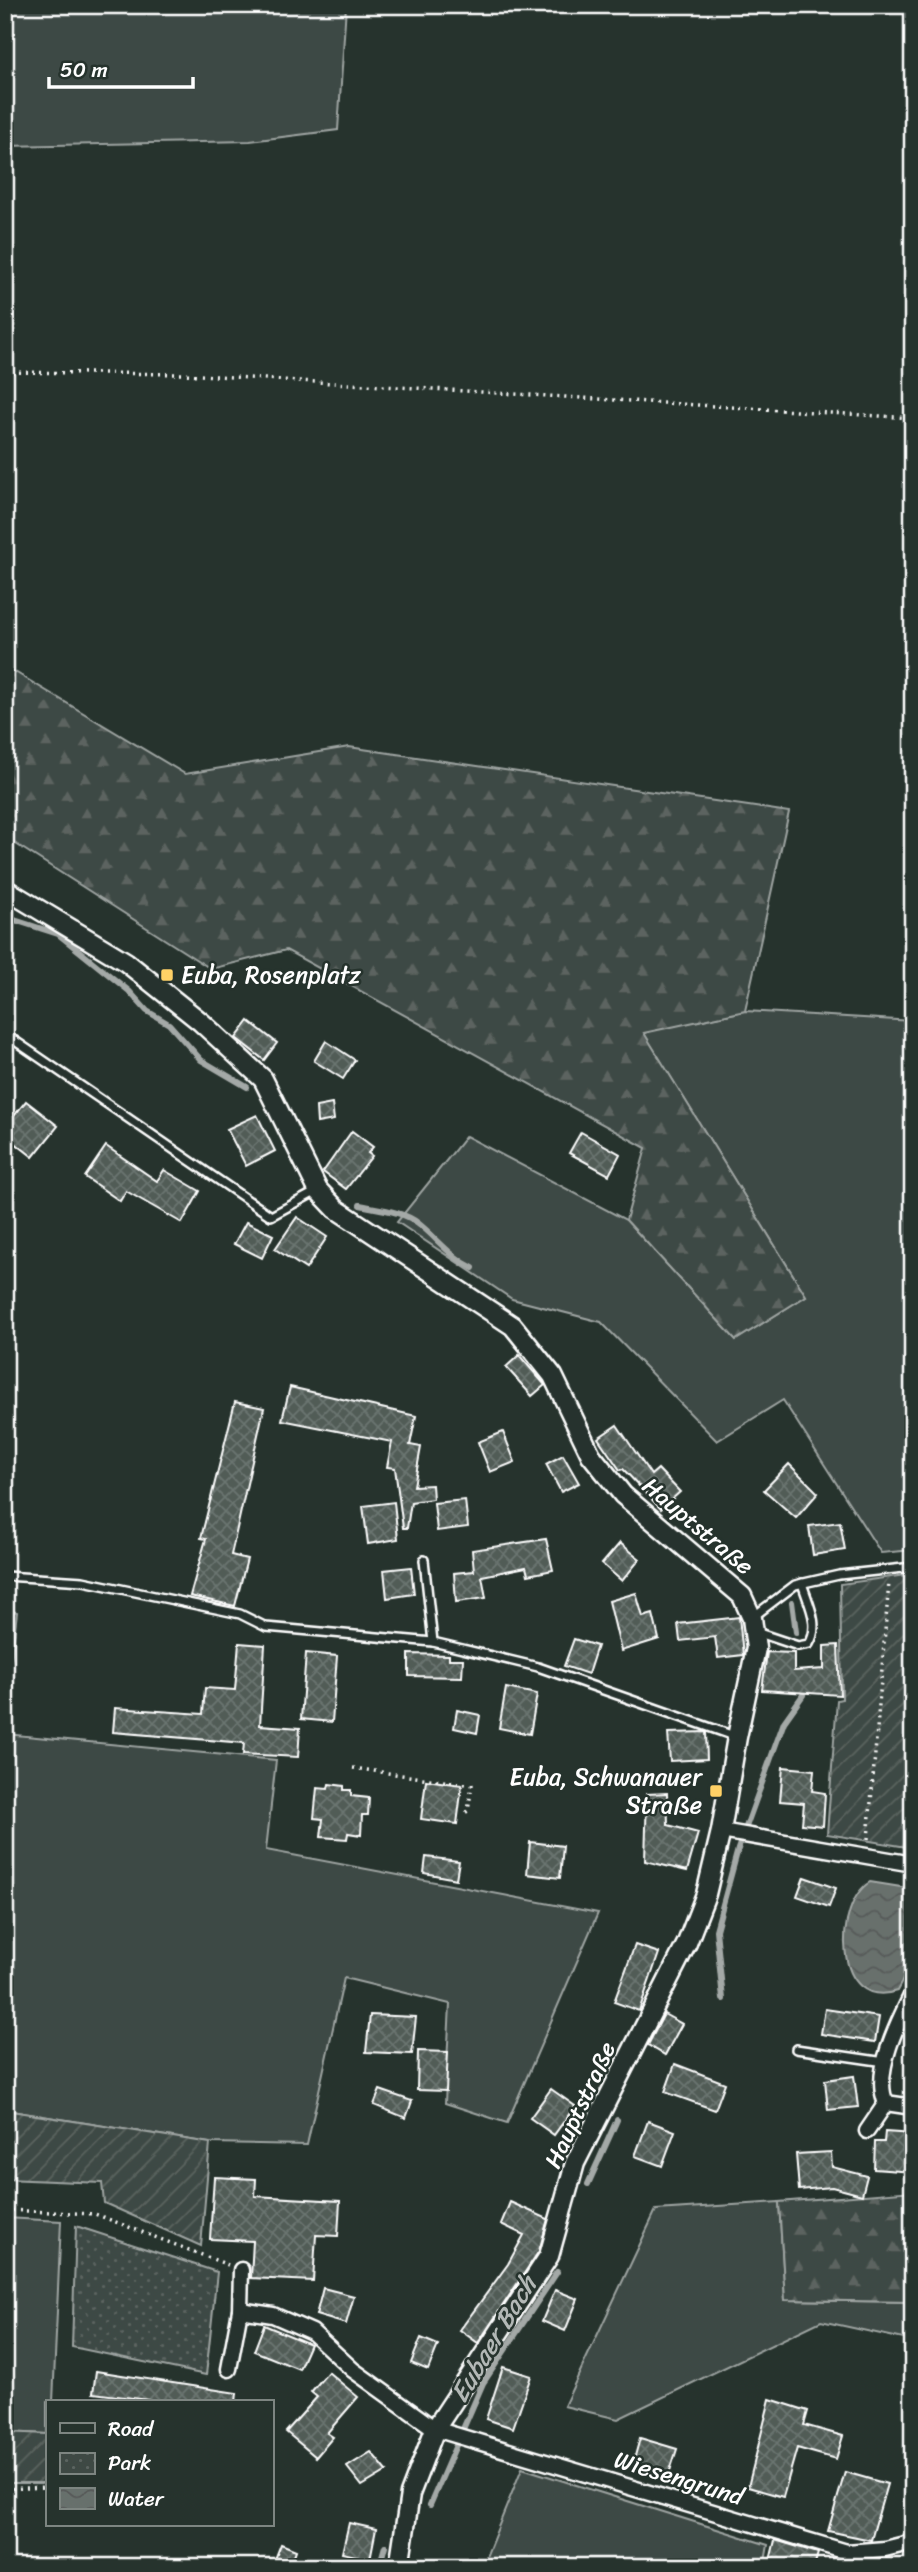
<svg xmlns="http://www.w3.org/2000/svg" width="918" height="2572" viewBox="0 0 918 2572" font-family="Sriracha,sans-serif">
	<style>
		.grass { fill: #3e4944; stroke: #9ea4a2; stroke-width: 2 }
		.forest { fill: url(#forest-firs); stroke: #9ea4a2; stroke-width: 2 }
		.park { fill: url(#park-dots); stroke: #9ea4a2; stroke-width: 2 }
		.garden { fill: url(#garden-furrows); stroke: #9ea4a2; stroke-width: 2 }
		.water { fill: url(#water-waves); stroke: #a4a9a7; stroke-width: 2 }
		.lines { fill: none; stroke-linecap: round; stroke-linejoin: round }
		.stream { stroke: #a4a9a7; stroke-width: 6 }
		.building { fill: url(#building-cross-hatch); stroke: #fff; stroke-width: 2 }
		.service-casing { stroke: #fff; stroke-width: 12 }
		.minor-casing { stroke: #fff; stroke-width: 19 }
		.tertiary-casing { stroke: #fff; stroke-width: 23 }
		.path { stroke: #fff; stroke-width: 3.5; stroke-dasharray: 2 5; stroke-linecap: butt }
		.service { stroke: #26332d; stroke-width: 7 }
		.minor { stroke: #26332d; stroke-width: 14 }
		.tertiary { stroke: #26332d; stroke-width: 18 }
		.poi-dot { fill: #ffd166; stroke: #26332d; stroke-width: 2.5 }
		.labels { text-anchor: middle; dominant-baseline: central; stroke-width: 5; stroke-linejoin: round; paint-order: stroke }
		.poi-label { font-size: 24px; fill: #fff; stroke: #26332d; text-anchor: start }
		.street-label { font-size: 24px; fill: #fff; stroke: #26332d }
		.water-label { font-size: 26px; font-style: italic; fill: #b3b8b6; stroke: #26332d }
	</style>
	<defs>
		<pattern id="forest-firs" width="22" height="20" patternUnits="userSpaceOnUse" patternTransform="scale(1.75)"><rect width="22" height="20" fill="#3e4944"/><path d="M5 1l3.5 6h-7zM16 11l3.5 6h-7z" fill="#5b6460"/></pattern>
		<pattern id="park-dots" width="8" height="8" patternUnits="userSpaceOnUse" patternTransform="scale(1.75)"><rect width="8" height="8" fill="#3e4944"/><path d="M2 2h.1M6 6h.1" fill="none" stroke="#5b6460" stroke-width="1.8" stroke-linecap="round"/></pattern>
		<pattern id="garden-furrows" width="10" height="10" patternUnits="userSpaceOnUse" patternTransform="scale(1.75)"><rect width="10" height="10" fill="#3e4944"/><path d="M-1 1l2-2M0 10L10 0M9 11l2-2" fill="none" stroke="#5b6460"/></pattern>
		<pattern id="water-waves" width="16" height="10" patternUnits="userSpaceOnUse" patternTransform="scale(1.75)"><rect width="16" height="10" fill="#67706c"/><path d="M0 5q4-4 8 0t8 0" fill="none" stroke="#575a59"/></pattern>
		<pattern id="building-cross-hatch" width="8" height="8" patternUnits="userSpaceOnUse" patternTransform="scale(1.75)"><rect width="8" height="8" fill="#515c57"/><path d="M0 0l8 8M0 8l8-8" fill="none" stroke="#6b7470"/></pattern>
	</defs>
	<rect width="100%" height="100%" fill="#26332d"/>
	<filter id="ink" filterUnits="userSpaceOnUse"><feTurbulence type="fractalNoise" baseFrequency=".0143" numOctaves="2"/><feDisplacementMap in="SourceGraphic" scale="14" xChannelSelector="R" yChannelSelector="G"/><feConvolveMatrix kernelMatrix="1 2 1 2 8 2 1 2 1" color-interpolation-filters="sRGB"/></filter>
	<g filter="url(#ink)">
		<!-- grass -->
		<g class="grass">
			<path d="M5,5H346L338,130L250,141L5,146Z"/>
			<path d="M745,1011L913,1021V1550L881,1553L783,1400L717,1441L601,1322L512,1299L397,1222L466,1136L626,1220L736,1340L806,1296L643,1032Z"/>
			<path d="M5,1610L17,1612L5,1712Z"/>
			<path d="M5,1734L276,1760L266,1850L598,1913L507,2123L445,2103L450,2004L344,1978L307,2145L210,2143L5,2110Z"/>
			<path d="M779,2202L785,2300L913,2302V2341L821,2321L618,2419L564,2406L656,2210Z"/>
			<path d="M5,2218L61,2221L53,2402H47V2434L5,2432Z"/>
			<path d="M522,2468L768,2545L764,2567H482Z"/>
		</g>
		<!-- forest -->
		<g class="forest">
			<path d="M5,666L185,774L349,747L789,812L745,1011L644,1033L806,1296L736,1340L626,1220L646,1148L286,950L211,969L5,837Z"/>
			<path d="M913,2191V2302L785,2300L779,2202Z"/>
		</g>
		<!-- park -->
		<path class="park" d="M76,2226L217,2272L206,2375L72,2347Z"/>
		<!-- garden -->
		<g class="garden">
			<path d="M913,1574V1848L827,1834L837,1700L842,1699L840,1584Z"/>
			<path d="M5,2110L210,2143L201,2246L104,2203L102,2183L5,2179Z"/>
			<path d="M5,2432L47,2434L46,2483H5Z"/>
		</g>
		<!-- water -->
		<path class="water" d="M870,1882L907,1888L913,1893V1961L897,1991C833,2012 833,1904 870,1882Z"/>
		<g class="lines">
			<!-- stream -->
			<g class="stream">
				<path d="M5,917L58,934L129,991L147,1011L169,1024L201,1060L247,1087"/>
				<path d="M360,1205C378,1209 403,1211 418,1223C437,1238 450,1257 473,1268"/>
				<path d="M792,1602L796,1632"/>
				<path d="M723,1999L716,1930L738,1849L784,1722L803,1695"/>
				<path d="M588,2184L617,2120"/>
				<path d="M430,2505L483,2383L557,2272"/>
				<path d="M379,2567L385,2546"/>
			</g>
		</g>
		<!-- building -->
		<g class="building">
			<path d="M249,1021L277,1043L264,1060L236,1038Z"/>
			<path d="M326,1041L355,1060L343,1079L314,1061Z"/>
			<path d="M26,1101L58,1126L33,1157L5,1135V1127Z"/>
			<path d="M332,1104L334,1120L317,1123L316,1107Z"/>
			<path d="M257,1115L275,1151L246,1166L227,1129Z"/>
			<path d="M352,1131L373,1147L368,1153L372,1156L346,1189L323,1172Z"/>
			<path d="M581,1132L620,1154L609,1175L569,1153Z"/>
			<path d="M106,1146L157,1181L164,1170L200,1191L182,1223L126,1191L120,1201L85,1177Z"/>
			<path d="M297,1217L327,1237L306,1269L275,1249Z"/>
			<path d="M246,1222L273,1235L262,1258L234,1244Z"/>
			<path d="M519,1355L545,1385L532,1396L506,1367Z"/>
			<path d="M290,1387L416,1416L410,1445L421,1447L414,1486L432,1485L433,1499L411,1502L407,1528H403L395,1468L387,1467L392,1442L282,1420Z"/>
			<path d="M235,1402L264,1408L231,1555L247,1559L235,1606L190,1596L206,1539L201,1538Z"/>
			<path d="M617,1425L651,1475L658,1469L680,1492L661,1509L623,1469L620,1470L598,1438Z"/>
			<path d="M503,1432L515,1462L490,1472L478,1442Z"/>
			<path d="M563,1455L579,1483L561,1492L546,1464Z"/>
			<path d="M789,1464L818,1493L796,1518L764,1490Z"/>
			<path d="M465,1500L468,1527L437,1531L434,1503Z"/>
			<path d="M394,1502L398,1539L368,1544L363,1506Z"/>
			<path d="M840,1522L845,1550L813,1555L809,1526Z"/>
			<path d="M546,1539L553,1570L528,1575L526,1567L482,1576L486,1598L456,1602L454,1573L474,1571L472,1550Z"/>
			<path d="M620,1543L640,1559L622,1581L602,1564Z"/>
			<path d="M411,1567L414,1594L387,1598L384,1570Z"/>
			<path d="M636,1593L643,1617L653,1614L659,1639L621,1651L609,1601Z"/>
			<path d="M739,1617L743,1655L718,1658L715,1637L680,1641L678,1624Z"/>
			<path d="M574,1639L597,1646L588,1674L564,1666Z"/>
			<path d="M239,1643L265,1645L260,1725L300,1728L298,1757L243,1754L244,1743L113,1732L115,1708L203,1714L205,1688L235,1690Z"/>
			<path d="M838,1645L840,1695L762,1690L767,1652L794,1653V1671L824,1669V1646Z"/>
			<path d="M306,1653L337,1656L332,1722L301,1719Z"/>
			<path d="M409,1654L449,1655V1659H463L462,1677L409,1676Z"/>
			<path d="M506,1688L537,1694L530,1734L499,1728Z"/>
			<path d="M457,1710L480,1715L477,1733L454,1728Z"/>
			<path d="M706,1732L707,1759L670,1761L668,1733Z"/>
			<path d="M783,1767L814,1770L812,1791L825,1793L823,1826L802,1824L804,1803L780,1801Z"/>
			<path d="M426,1780L462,1785L457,1824L421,1819Z"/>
			<path d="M329,1784L344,1786V1790H351V1796L369,1798L368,1815H362L361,1835L348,1833L347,1839L321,1837L323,1819L314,1818L317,1788L328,1789Z"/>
			<path d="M667,1793L668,1825L698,1833L687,1871L645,1861L647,1794Z"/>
			<path d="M530,1842L563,1846L560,1878L527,1874Z"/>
			<path d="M426,1857L459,1861L456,1879L424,1873Z"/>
			<path d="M804,1877L836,1888L829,1907L797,1896Z"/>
			<path d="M635,1945L659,1953L639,2011L614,2002Z"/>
			<path d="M825,2009L879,2017L875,2042L821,2034Z"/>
			<path d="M664,2014L682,2024L665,2055L648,2045Z"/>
			<path d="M370,2015L416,2017L412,2054L366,2052Z"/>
			<path d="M418,2051L448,2052L446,2091L417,2090Z"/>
			<path d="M675,2064L725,2083L715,2110L665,2092Z"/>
			<path d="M854,2076L858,2107L828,2110L825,2080Z"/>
			<path d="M551,2089L575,2106L554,2135L530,2118Z"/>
			<path d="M380,2090L412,2101L406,2118L374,2105Z"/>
			<path d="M648,2121L675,2131L662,2166L635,2156Z"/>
			<path d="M885,2132L913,2134V2172L874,2169L875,2142H884Z"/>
			<path d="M831,2152L832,2167L867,2176L862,2195L832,2187L799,2190L796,2154Z"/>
			<path d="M214,2177L256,2179L255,2196L340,2201L338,2236L316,2235L313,2281L251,2278L253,2241L210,2239Z"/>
			<path d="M510,2202L548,2219L539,2251L478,2343L460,2330L508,2264L524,2235L501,2224Z"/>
			<path d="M323,2288L354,2296L346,2324L316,2315Z"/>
			<path d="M555,2290L578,2299L565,2331L542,2321Z"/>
			<path d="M264,2325L310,2344L299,2369L254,2351Z"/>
			<path d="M421,2338L438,2345L428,2370L411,2363Z"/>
			<path d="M503,2367L531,2376L513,2428L486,2419Z"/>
			<path d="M96,2371L237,2393L236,2402H164L93,2393Z"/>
			<path d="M328,2372L358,2397L327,2433L333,2437L316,2457L286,2432L317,2397L311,2392Z"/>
			<path d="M770,2399L808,2411L804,2425L843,2436L836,2459L797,2448L783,2497L748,2487Z"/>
			<path d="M640,2438L677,2449L668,2477L632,2467Z"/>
			<path d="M371,2452L387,2471L362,2486L347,2467Z"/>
			<path d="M845,2472L887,2484L871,2540L828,2531Z"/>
			<path d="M349,2523L376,2529L370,2559L342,2553Z"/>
			<path d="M775,2540L818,2553L814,2567L769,2565Z"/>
			<path d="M281,2544L296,2550L290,2567H272Z"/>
		</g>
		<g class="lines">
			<!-- service casing -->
			<g class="service-casing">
				<g id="service">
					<path d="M5,1034L271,1216L317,1191"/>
					<path d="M424,1560L433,1642L538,1667L737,1737"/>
					<path d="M5,1576L83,1581L240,1614L266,1627L433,1642"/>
					<path d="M753,1617L795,1585L839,1575L913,1567"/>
					<path d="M756,1632L798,1646L809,1644C821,1625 808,1603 802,1583"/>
					<path d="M796,2049L885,2062"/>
				</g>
			</g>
			<!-- minor casing -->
			<g class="minor-casing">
				<g id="minor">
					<path d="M721,1831L913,1864"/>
					<path d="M886,2103L913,2107"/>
					<path d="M867,2131L886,2103C872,2073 899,2020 913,1992"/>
					<path d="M240,2310L273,2315L312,2332L353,2370L435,2429L847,2552L885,2549L913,2542"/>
					<path d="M229,2369L240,2310L241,2270"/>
				</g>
			</g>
			<!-- tertiary casing -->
			<g class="tertiary-casing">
				<path id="tertiary" d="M5,889L126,962L201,1022L263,1079L318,1190L336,1209L513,1326L553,1376L591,1455L623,1495L742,1596L752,1618L756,1648L737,1737L721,1831L706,1894L687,1943L575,2163L549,2256L435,2429L410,2494L399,2567"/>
			</g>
			<!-- path -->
			<g class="path">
				<path d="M5,372L183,374L913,418"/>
				<path d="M353,1768L472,1785L468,1811L463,1814"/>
				<path d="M868,1839L889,1582"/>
				<path d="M5,2210L95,2214L228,2265"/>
				<path d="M5,2489L47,2487"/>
			</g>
			<!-- service -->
			<use href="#service" class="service"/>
			<!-- minor -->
			<use href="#minor" class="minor"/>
			<!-- tertiary -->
			<use href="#tertiary" class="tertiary"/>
		</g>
	</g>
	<!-- markers -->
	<g class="poi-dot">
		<rect x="160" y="968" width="14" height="14" rx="3.5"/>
		<rect x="709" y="1784" width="14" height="14" rx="3.5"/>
	</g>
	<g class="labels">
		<!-- poi labels -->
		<g class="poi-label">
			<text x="181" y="975">Euba, Rosenplatz</text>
			<text x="702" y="1777" text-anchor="end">Euba, Schwanauer<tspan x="702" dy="28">Straße</tspan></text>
		</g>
		<!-- street labels -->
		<g class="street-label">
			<text transform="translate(698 1526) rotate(40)">Hauptstraße</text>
			<text transform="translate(580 2105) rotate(-65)">Hauptstraße</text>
			<text transform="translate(679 2478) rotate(17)">Wiesengrund</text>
		</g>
		<!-- water labels -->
		<g class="water-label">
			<text transform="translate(493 2339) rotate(-59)">Eubaer Bach</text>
		</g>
	</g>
	<!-- margin -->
	<rect width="918" height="2572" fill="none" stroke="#26332d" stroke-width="28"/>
	<rect x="14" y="14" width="890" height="2544" fill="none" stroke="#fff" stroke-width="2.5" filter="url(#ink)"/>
	<!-- legend -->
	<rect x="46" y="2400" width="228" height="126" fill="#26332d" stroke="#7d8581" stroke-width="2"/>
	<rect x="60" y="2423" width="35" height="10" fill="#26332d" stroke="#7d8581" stroke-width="2"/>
	<text x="108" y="2436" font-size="21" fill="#ffffff">Road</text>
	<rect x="60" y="2453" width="35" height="21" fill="url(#park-dots)" stroke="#7d8581" stroke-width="2"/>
	<text x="108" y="2470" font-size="21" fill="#ffffff">Park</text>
	<rect x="60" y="2488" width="35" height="21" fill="url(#water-waves)" stroke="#7d8581" stroke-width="2"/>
	<text x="108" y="2506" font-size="21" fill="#ffffff">Water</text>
	<!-- scale -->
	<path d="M49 77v10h144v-10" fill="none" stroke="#ffffff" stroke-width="3.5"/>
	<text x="60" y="77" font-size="21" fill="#ffffff" stroke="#26332d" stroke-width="5" paint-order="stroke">50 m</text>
</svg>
